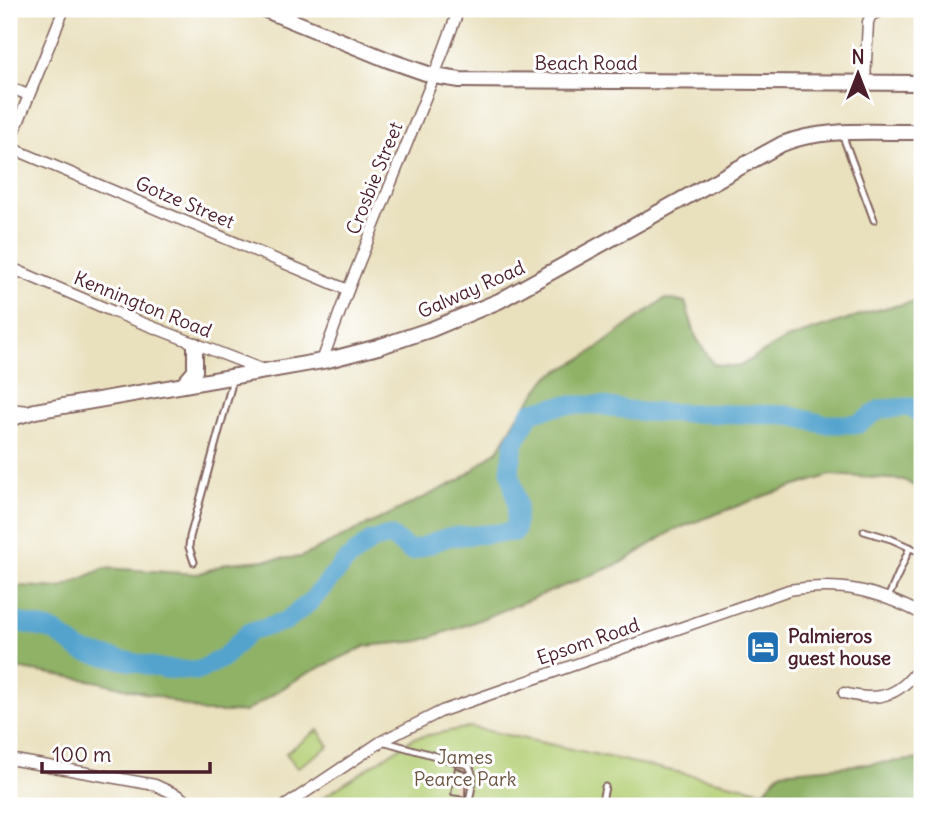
<svg xmlns="http://www.w3.org/2000/svg" width="931" height="815" viewBox="0 0 931 815" font-family="Delius,sans-serif">
	<style>
		.green { fill: #b4cf75; stroke: #7f7750; stroke-width: 2 }
		.forest { fill: #8fb266; stroke: #6c6848; stroke-width: 2 }
		.lines { fill: none; stroke-linecap: round; stroke-linejoin: round }
		.river { stroke: #53a3cd; stroke-width: 19 }
		.building { fill: #e5b99d }
		.lane-casing { stroke: #82635e; stroke-width: 9 }
		.street-casing { stroke: #82635e; stroke-width: 13 }
		.secondary-casing { stroke: #82635e; stroke-width: 18 }
		.lane { stroke: #fff; stroke-width: 5 }
		.street { stroke: #fff; stroke-width: 10 }
		.secondary { stroke: #fff; stroke-width: 14 }
		.labels { text-anchor: middle; dominant-baseline: central; stroke-width: 6; stroke-linejoin: round; paint-order: stroke }
		.street-label { font-size: 19px; fill: #4a1f2b; stroke: #fff }
		.poi-label { font-size: 19px; font-weight: bold; fill: #4a1f2b; stroke: #fff; text-anchor: start }
		.park-label { font-size: 19px; fill: #6a5441; stroke: #fff }
	</style>
	<rect width="100%" height="100%" fill="#fff"/>
	<filter id="ink" filterUnits="userSpaceOnUse"><feTurbulence type="fractalNoise" baseFrequency=".0143" numOctaves="2"/><feDisplacementMap in="SourceGraphic" scale="14" xChannelSelector="R" yChannelSelector="G"/><feConvolveMatrix kernelMatrix="1 2 1 2 8 2 1 2 1" color-interpolation-filters="sRGB"/></filter>
	<filter id="wash" filterUnits="userSpaceOnUse"><feTurbulence type="fractalNoise" baseFrequency=".00686" numOctaves="4" result="noise"/><feDisplacementMap in="SourceGraphic" scale="28" xChannelSelector="R" yChannelSelector="G"/><feGaussianBlur stdDeviation="1.57" result="paint"/><feColorMatrix in="noise" values="0 0 0 0 0 0 0 0 0 0 0 0 0 0 0 0 0 1.4 0 .05"/><feComposite in="paint" operator="in"/></filter>
	<g filter="url(#wash)">
		<rect width="100%" height="100%" fill="#e9e0bd"/>
		<!-- green -->
		<g class="green">
			<path d="M470,727L764,791L775,806H310L414,738Z"/>
			<path d="M318,730L329,746L297,768L286,753Z"/>
		</g>
		<!-- forest -->
		<g class="forest">
			<path d="M664,299L685,302L696,337L713,364L738,367L784,340L872,311L922,300V491L904,480L831,475L767,495L674,530L621,563L469,624L420,641L366,646L304,675L245,712H204L160,697L100,682L9,667V581L19,586L61,588L105,568L198,574L228,563L301,557L460,480L499,449L518,416L549,376L585,357Z"/>
			<path d="M922,759V806H775L764,791L780,772Z"/>
		</g>
		<g class="lines">
			<!-- river -->
			<path class="river" d="M9,620L54,631L81,651L165,669L198,671L223,658L249,632L286,621L311,601L346,561L371,541L390,536L411,551L448,537L515,532L517,504L510,470L514,444L531,412L564,405H599L640,412L787,415L824,424H858L881,409L910,407L922,414"/>
		</g>
		<g id="blocks">
			<!-- building -->
			<path class="building" d="M455,767L466,772L465,797L451,795Z"/>
		</g>
	</g>
	<g filter="url(#ink)">
		<use href="#blocks" fill-opacity="0" stroke="#82635e" stroke-width="2"/>
		<g class="lines">
			<!-- lane casing -->
			<g class="lane-casing">
				<g id="lane">
					<path d="M842,134L874,220"/>
					<path d="M864,531L891,539L922,553"/>
					<path d="M194,562L189,547L190,537L231,387V380"/>
					<path d="M888,598L910,547"/>
					<path d="M382,741L468,765C477,776 470,793 468,806"/>
					<path d="M601,806L605,787"/>
				</g>
			</g>
			<!-- street casing -->
			<g class="street-casing">
				<g id="street">
					<path d="M865,82L868,22L871,15L886,9"/>
					<path d="M9,87L28,95"/>
					<path d="M9,145L64,9"/>
					<path d="M9,147L348,290"/>
					<path d="M9,267L114,312L261,369"/>
					<path d="M322,361L348,290L434,76L459,9"/>
					<path d="M9,409L29,411"/>
					<path d="M844,693C880,703 902,695 922,663"/>
					<path d="M9,759L155,785L179,796L192,806"/>
					<path d="M285,806L382,741L442,711L789,590C842,582 875,590 922,614"/>
				</g>
			</g>
			<!-- secondary casing -->
			<g class="secondary-casing">
				<g id="secondary">
					<path d="M263,9L388,60L434,76L460,80L922,83"/>
					<path d="M183,385L195,371V345"/>
					<path d="M9,419L35,411L328,360L378,347L432,329L499,301L782,144C824,127 877,133 922,132"/>
				</g>
			</g>
			<!-- lane -->
			<use href="#lane" class="lane"/>
			<!-- street -->
			<use href="#street" class="street"/>
			<!-- secondary -->
			<use href="#secondary" class="secondary"/>
		</g>
	</g>
	<!-- icons -->
	<defs>
		<g id="hotel-square" transform="scale(1.75)"><rect x="-9" y="-9" width="18" height="18" rx="4" fill="#1f6fb2" stroke="#fff"/><path d="M-6-4.5h1.5V1H6V5H4.5V3h-9V5H-6ZM-4 0a1.8 1.8 0 1 1 3.6 0ZM.5 0V-2.5h3Q6-2.5 6 0Z" fill="#fff"/></g>
	</defs>
	<g fill-rule="evenodd">
		<use href="#hotel-square" x="763" y="647"/>
	</g>
	<g class="labels">
		<!-- street labels -->
		<g class="street-label">
			<text x="586" y="63">Beach Road</text>
			<text transform="translate(374 178) rotate(-68)">Crosbie Street</text>
			<text transform="translate(185 202) rotate(23)">Gotze Street</text>
			<text transform="translate(471 289) rotate(-24)">Galway Road</text>
			<text transform="translate(143 304) rotate(22)">Kennington Road</text>
			<text transform="translate(588 641) rotate(-19)">Epsom Road</text>
		</g>
		<!-- poi labels -->
		<g class="poi-label">
			<text x="788" y="636">Palmieros<tspan x="788" dy="22">guest house</tspan></text>
		</g>
		<!-- park labels -->
		<g class="park-label">
			<text x="465" y="757">James<tspan x="465" dy="22">Pearce Park</tspan></text>
		</g>
	</g>
	<!-- margin -->
	<rect width="931" height="815" fill="none" stroke="#fff" stroke-width="35"/>
	<!-- north arrow -->
	<g transform="translate(858 74)" stroke="#ffffff" stroke-width="5" paint-order="stroke">
	<path d="M0-5L12 26L0 18L-12 26Z" fill="#4a1f2b"/>
	<text y="-10" font-size="19" font-weight="bold" text-anchor="middle" fill="#4a1f2b">N</text>
	</g>
	<!-- scale -->
	<path d="M42 762v10h168v-10" fill="none" stroke="#4a1f2b" stroke-width="3.5"/>
	<text x="52" y="762" font-size="21" fill="#4a1f2b" stroke="#ffffff" stroke-width="5" paint-order="stroke">100 m</text>
</svg>
